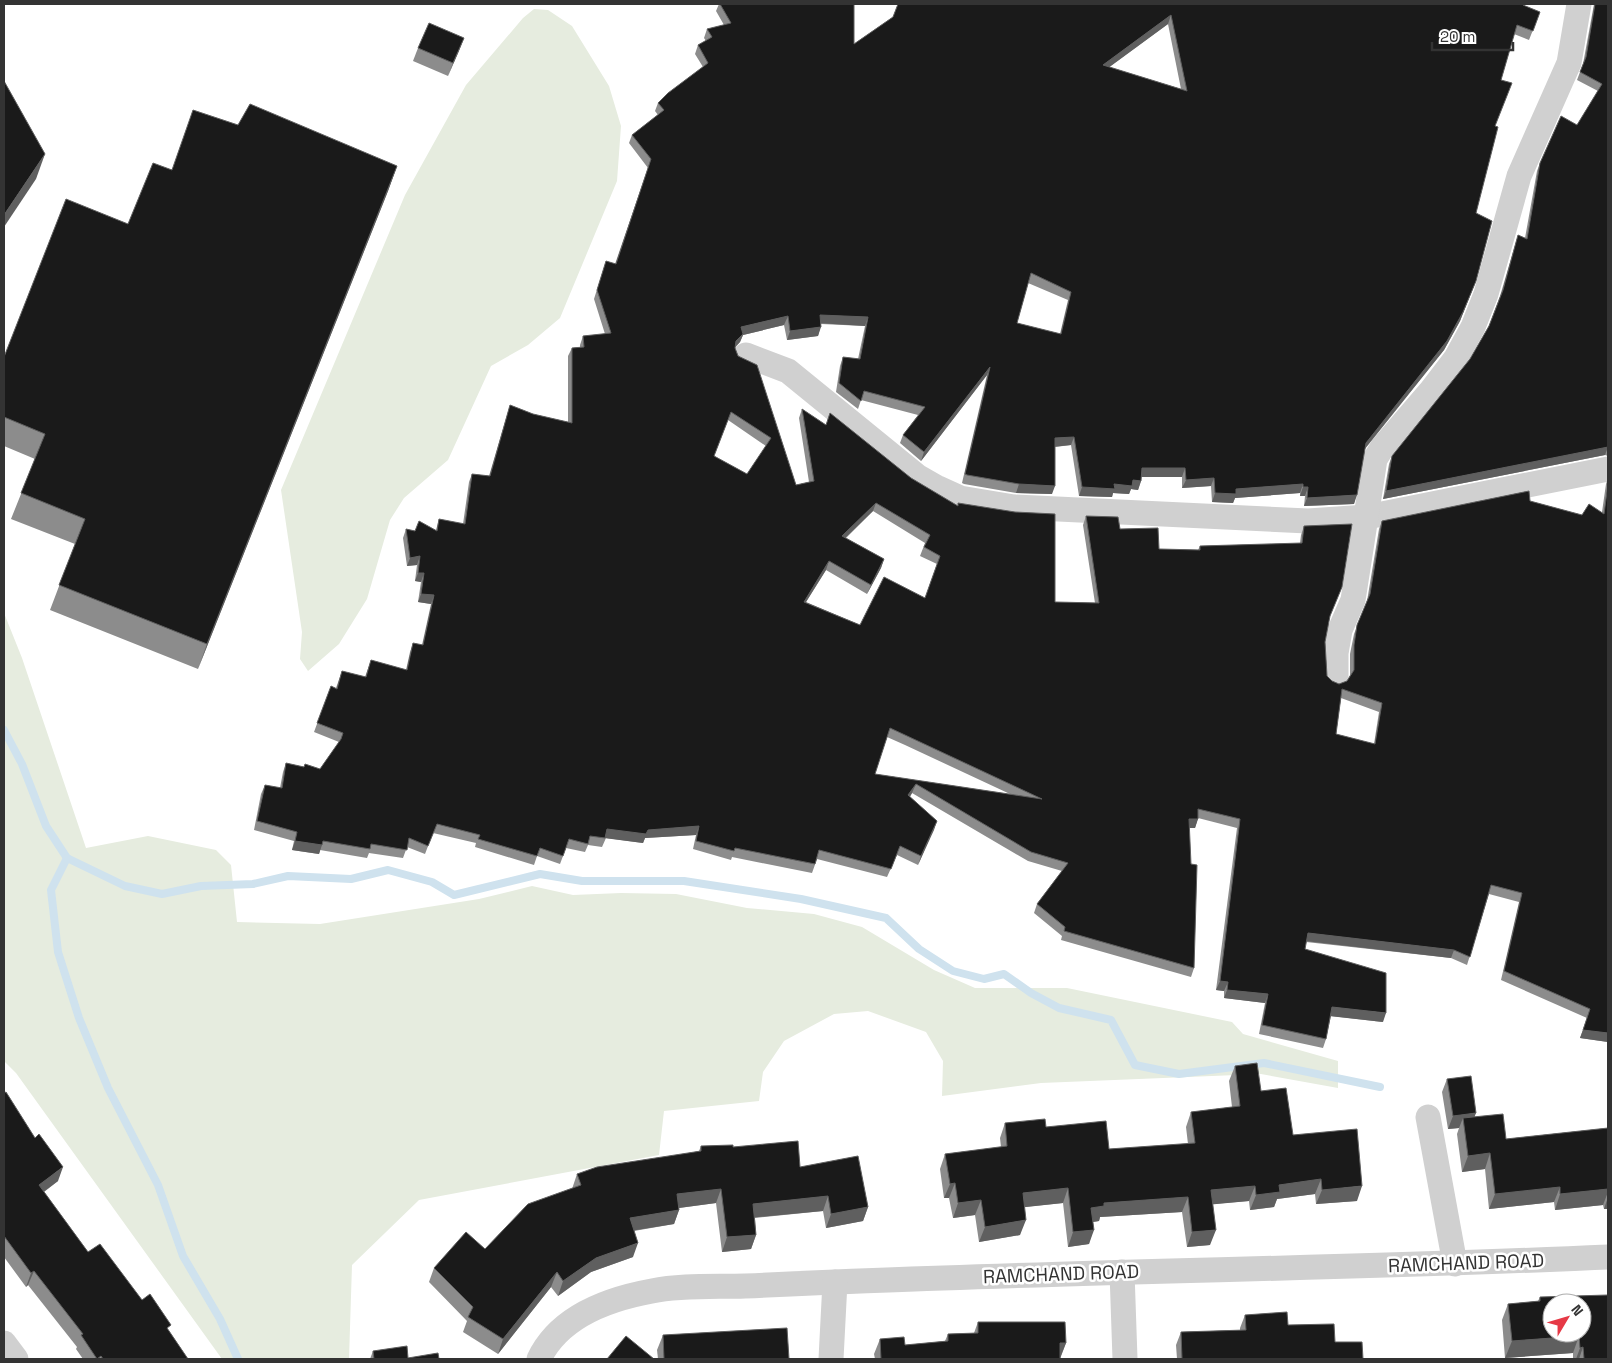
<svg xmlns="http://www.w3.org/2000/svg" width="1612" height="1363" viewBox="0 0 1612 1363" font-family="'Space Grotesk',sans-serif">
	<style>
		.green { fill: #e6ecdf }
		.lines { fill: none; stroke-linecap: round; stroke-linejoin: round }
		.stream { stroke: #cfe2ee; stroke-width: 8 }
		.minor { stroke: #d0d0d0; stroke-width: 25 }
		.wall { fill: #8c8c8c; fill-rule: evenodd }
		.shaded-wall { fill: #5f5f5f }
		.building { fill: #1a1a1a; stroke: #5f5f5f; fill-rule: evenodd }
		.labels { text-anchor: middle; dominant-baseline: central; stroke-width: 5; stroke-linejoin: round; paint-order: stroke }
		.street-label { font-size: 19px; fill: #333; stroke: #fff }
	</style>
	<rect width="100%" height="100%" fill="#fff"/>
	<!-- green -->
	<g class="green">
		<path d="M534,9L548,10L572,26L609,86L621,126L617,181L560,318L528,345L491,366L448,460L404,498L390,520L367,599L339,644L308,671L300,659L302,632L281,490L405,195L466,85L523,18Z"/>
		<path d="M4,613L22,658L86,848L148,836L216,850L231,865L237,922L320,924L479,899L532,886L573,895L621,893L676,894L747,908L814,914L862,927L934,970L975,988H1067L1232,1022L1243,1034L1338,1061V1088L1261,1074L1041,1083L942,1096L943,1061L926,1032L868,1011L834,1014L784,1041L763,1072L759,1101L664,1111L659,1155L419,1200L352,1265L349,1359H222L16,1073L4,1061Z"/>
	</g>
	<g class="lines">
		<!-- stream -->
		<g class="stream">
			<path d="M4,730L22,764L46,826L67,858L125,886L162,894L201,886L253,884L288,876L351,879L388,870L432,882L454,895L540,874L582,881H684L801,899L886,918L919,949L953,971L984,979L1004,974L1031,993L1059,1008L1111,1020L1135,1065L1179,1074L1264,1063L1380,1087"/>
			<path d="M67,858L51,890L58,952L79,1018L108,1088L158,1185L183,1256L220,1319L238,1359"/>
		</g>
		<!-- minor -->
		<g class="minor">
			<path d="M746,355L788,371L917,476L938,488L960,498L1014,507L1308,521L1367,517L1608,469"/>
			<path d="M1336,678V653L1340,630L1353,600L1375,459L1382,448L1430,392L1456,358L1473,327L1486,294L1519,176L1569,63L1579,4"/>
			<path d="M1428,1117L1455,1264"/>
			<path d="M1122,1272L1125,1359"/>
			<path d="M4,1343L16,1359"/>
			<path d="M539,1359C559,1317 608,1299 652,1291C682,1285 715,1287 745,1286C811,1283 877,1280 943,1278C1165,1270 1387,1267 1608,1257"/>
			<path d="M831,1359L835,1282"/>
		</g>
	</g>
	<!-- wall -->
	<g class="wall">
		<path d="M719,4H854V44L893,17L898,4H1524L1523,5L1540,12L1529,40L1514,34L1501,80L1495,126L1476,213L1472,289L1460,321L1444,350L1365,449L1354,504L1304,506L1305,496H1300V493L1235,498L1233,503L1212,502L1211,486L1182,488V477H1141V481L1138,490L1131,489L1129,494L1113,493L1112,497L1079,496L1071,445L1055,447L1052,494L1016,493L964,484L962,483L987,375L921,461L900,443L903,435L918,415L861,400L858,409L836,392L840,366L843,357L858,359L865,326L821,324L818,336L787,340L784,325L743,335L740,342L735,348L796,485L809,482L799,418L802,409L1055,602L1095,603L1083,525L1086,516L1120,529L1159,549L1198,550L1200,546L1300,543L1301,535L1304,526L1342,587L1329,618L1325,642L1327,676L1332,681L1339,684L1347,681L1350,675V654L1354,634L1367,601L1379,529L1382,521L1530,501L1582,515L1602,512L1606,484L1608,478V1042L1580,1038L1587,1018L1501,980L1519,902L1489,894L1467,965L1451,958L1306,942L1305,949L1383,1022L1331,1016L1326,1039L1323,1048L1259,1034L1265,1003L1224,998V991L1216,990L1237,828L1198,818L1195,828H1189L1194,968L1191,977L1061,940L1062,936L1034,913L1037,904L1062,871L1028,861L912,793L910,797L937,821L918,865L897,855L887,877L817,859L812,873L732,857L731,860L693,849L696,835L645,838L643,843L606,838L602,847L588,845L585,852L566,848L560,864L537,856L534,865L475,847L476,843L433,833L425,854L407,847L403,858L369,853L367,858L320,850L319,854L292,850L294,841L254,830L261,794L265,785L280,788L283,772L286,763L304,767L320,769L339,742L314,732L331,686L336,688L342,671L365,677L371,660L406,670L410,652L413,643L422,645L431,604L418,602L421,582L415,581L417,565L407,566L403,538L406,529L415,531L436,530L439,519L463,524L469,482L472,474L489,476L510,405L533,414L568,422V356L572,348L580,347V345L583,336L605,334L594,299L606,261L615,264L648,168L629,143L632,135L658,115L655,111L658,103L703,67L695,54L698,45L706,41L704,38L707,29L724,25L716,11ZM1168,24L1181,89L1109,67ZM1028,283L1068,300L1060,334L1017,323ZM728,420L766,446L747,474L714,456ZM873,511L925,543L920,556L937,564L925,598L860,625L806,602L826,570L867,594L881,568L884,559L846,538ZM1341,698L1379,712L1374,744L1336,734ZM887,737L905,745L1010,794L875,774Z"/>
		<path d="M1594,4H1608V456L1605,455L1383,499L1389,464L1392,456L1470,359L1489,326L1500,296L1518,235L1525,238L1537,171L1540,163L1577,125L1598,91L1577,80L1583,64Z"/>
		<path d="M464,38L448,76L413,61L418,48Z"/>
		<path d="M238,125L397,166L388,191L198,669L50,610L75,544L11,519L35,459L4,446V357L128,224L172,169Z"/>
		<path d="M1235,1066L1261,1091L1293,1135L1357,1201L1316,1204L1315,1194L1277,1199L1274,1207L1250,1210L1249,1201L1213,1204L1210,1245L1187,1247L1182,1212L1100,1217L1099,1221L1093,1222L1089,1244L1068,1247L1063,1203L1024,1207L1020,1235L979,1242L975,1215L953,1218L949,1198H944L940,1169L945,1154L1001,1147L1000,1138L1005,1123L1046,1127L1109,1149L1188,1144L1186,1127L1191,1112L1232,1107L1229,1081Z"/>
		<path d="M1447,1079L1475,1117L1506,1139L1608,1128V1209H1604L1603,1205L1555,1210L1554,1202L1489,1209L1485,1169L1462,1172L1457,1134L1459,1128L1448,1129L1442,1092Z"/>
		<path d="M4,1093L58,1181L44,1192L88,1252L142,1300L169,1331L188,1359H83L76,1349L77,1347L28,1285L26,1287L4,1257Z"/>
		<path d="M701,1146L733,1147L800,1167L868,1207L863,1221L826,1228L823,1211L755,1218L756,1235L751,1249L722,1252L716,1203L679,1208V1210L674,1224L634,1231L633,1257L591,1272L558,1296L551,1287L498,1354L463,1332L467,1321L429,1282L434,1268L485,1249L572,1189L577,1174L699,1151Z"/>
		<path d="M1540,1297L1608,1359H1573V1353L1505,1358L1502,1320L1508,1304L1538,1301Z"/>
		<path d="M1245,1315L1288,1325L1335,1342L1363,1359H1177L1176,1345L1181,1332L1240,1330V1328Z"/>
		<path d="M978,1322L1066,1343L1060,1359H875L874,1354L880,1339L905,1345L945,1341L948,1334L974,1333Z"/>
		<path d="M663,1335L789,1359H658L657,1350Z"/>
		<path d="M373,1351L408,1358L439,1359H370Z"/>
	</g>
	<!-- shaded-wall -->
	<g class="shaded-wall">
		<path d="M1171,15L1168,24L1100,74L1103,65Z"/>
		<path d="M464,38L459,51L448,76L453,63Z"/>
		<path d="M45,154L36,179L4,227V215Z"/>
		<path d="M397,166L388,191L198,669L207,644Z"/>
		<path d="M1476,281L1460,321L1444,350L1363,451L1366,443Z"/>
		<path d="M820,315L868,317L865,326L817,323Z"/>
		<path d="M788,316L784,325L743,335L740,342L733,349L741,327Z"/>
		<path d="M821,327L818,336L787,340L790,331Z"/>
		<path d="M990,367L987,375L921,461L924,452Z"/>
		<path d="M1074,437L1071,445L1052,447L1055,438Z"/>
		<path d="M1608,447L1605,455L1383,499L1386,491Z"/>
		<path d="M1142,468H1185L1182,477H1139Z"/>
		<path d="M1214,478L1211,486L1182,488L1186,480Z"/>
		<path d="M1133,480L1141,481L1138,490L1131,489L1129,494L1113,493L1112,497L1079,496L1082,487L1114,484Z"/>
		<path d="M1019,484L1055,486L1052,494L1016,493Z"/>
		<path d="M1303,484L1300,493L1235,498L1233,503L1212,502L1215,493L1236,489Z"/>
		<path d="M1303,487H1308L1305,496H1300Z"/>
		<path d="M1357,495L1354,504L1304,506L1307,498Z"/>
		<path d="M876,503L873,511L839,544L842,536Z"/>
		<path d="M420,556L417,565L407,566L410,558Z"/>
		<path d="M884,559L881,568L867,594L871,585Z"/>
		<path d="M829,561L826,570L801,610L804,602Z"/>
		<path d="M418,573H424L421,582L415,581Z"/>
		<path d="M421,594L434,595L431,604L418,602Z"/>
		<path d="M916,784L912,793L905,804L908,795Z"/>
		<path d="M1189,819H1198L1195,828H1186Z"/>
		<path d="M937,821L934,830L918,865L921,856Z"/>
		<path d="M699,826L696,835L645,838L643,843L604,838L607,829L648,830Z"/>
		<path d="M295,841L322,845L319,854L292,850Z"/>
		<path d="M1308,933L1454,950L1451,958L1305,941Z"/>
		<path d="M1220,981L1228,982L1224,991L1216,990Z"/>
		<path d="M1227,990L1268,994L1265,1003L1224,998Z"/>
		<path d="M1332,1007L1386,1013L1383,1022L1329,1016Z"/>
		<path d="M1583,1030L1608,1033V1042L1580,1038Z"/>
		<path d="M1476,1113L1471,1126L1463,1118L1459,1128L1448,1129L1453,1116Z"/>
		<path d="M1490,1153L1485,1169L1462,1172L1468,1156Z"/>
		<path d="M63,1167L58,1181L34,1199L39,1185Z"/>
		<path d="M1321,1179L1315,1194L1277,1199L1274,1207L1250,1210L1256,1195L1279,1185Z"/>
		<path d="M955,1183L949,1198H944L950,1184Z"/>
		<path d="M1255,1186L1249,1201L1206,1205L1211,1190Z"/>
		<path d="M1362,1186L1357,1201L1316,1204L1322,1190Z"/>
		<path d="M1560,1187L1554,1202L1489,1209L1495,1194Z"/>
		<path d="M1068,1188L1063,1203L1017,1208L1023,1193Z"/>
		<path d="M721,1189L716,1203L671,1209L677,1194Z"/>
		<path d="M1608,1189V1192L1603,1205L1555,1210L1560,1194Z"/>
		<path d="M828,1196L823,1211L748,1218L753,1204Z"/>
		<path d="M1188,1197L1182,1212L1100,1217L1099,1221L1086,1223L1091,1208L1104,1203Z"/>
		<path d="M1608,1197V1209H1604Z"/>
		<path d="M981,1200L975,1215L953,1218L958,1203Z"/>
		<path d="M868,1207L863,1221L826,1228L831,1214Z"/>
		<path d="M679,1210L674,1224L624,1232L630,1218Z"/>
		<path d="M1026,1220L1020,1235L979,1242L985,1227Z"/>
		<path d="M1094,1230L1089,1244L1068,1247L1073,1232Z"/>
		<path d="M1216,1230L1210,1245L1187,1247L1192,1232Z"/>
		<path d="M756,1235L751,1249L722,1252L727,1237Z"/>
		<path d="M638,1243L633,1257L591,1272L558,1296L563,1281L596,1258Z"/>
		<path d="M34,1271L28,1285L26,1287L31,1273Z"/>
		<path d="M557,1272L551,1287L498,1354L503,1339Z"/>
		<path d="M1579,1336L1573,1353L1505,1358L1512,1341Z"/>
		<path d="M1060,1343H1066L1060,1358H1054Z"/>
		<path d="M1583,1347L1579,1359H1576L1580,1348Z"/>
	</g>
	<!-- building -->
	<g class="building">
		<path d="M720,4H854V44L893,17L898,4H1523V5L1540,12L1533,31L1517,25L1501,80L1512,83L1495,126L1498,127L1476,213L1492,221L1476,281L1463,312L1447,341L1366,443L1357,495L1307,498L1308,487H1303V484L1236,489V494L1215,493L1214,478L1186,480L1185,468H1142L1141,481L1133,480L1132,486L1114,484L1115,489L1082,487L1074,437L1055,438V486L1019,484L967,475L965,474L990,367L924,452L903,435L925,407L864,391L861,401L839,383L843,357L860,359L868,317L820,315L821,327L790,331L788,316L741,327L743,334L736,341L735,348L738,356L757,365L796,485L814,481L802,409L826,425L830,413L911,478L958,506V503L1015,512L1055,514V602L1099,603L1086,516L1118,517L1120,529L1158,528L1159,549L1200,550V546L1302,543L1304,526L1352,524L1342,587L1330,616L1325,642L1327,676L1332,681L1339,684L1347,681L1354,670V645L1357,625L1370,594L1382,521L1529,491L1530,501L1582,515L1589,504L1604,514L1608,484V1033L1583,1030L1590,1009L1504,971L1522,893L1491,885L1470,957L1454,950L1308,933L1305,949L1386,973V1013L1332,1007L1326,1039L1262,1025L1268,994L1227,990L1228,982L1220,981L1240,819L1198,809V819H1189L1191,864L1197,865L1194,968L1064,931L1065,927L1037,904L1068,863L1031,852L916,784L908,795L937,821L921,856L900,846L891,869L819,850L815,864L735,848L734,851L696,841L699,826L648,830L646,834L607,829L605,838L590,836L588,844L569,839L563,856L540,848L537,856L478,839L480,835L437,824L428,846L409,838L407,850L371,844L370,849L323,841L322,845L295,841L297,832L257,821L265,785L282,788L286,763L304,767L305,764L320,769L341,739L343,733L317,723L331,686L337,689L342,671L366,677L371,660L407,670L413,643L423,645L434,595L421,594L424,573H418L420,556L410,558L406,529L415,531L419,521L437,531L439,519L465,524L472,474L490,476L510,405L533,414L572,423V348L584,347L583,336L611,333L597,290L606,261L616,264L651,159L632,135L664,110L658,103L668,93L708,63L698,45L712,37L707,29L731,23ZM1171,15L1187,91L1103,65ZM1031,273L1071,292L1061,334L1017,323ZM731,412L771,438L747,474L714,456ZM876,503L930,535L924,547L940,556L925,598L884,577L860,625L804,602L829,561L871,585L884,559L842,536ZM1342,689L1382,703L1375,744L1336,734ZM890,728L1042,799L875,774Z"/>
		<path d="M1595,4H1608V447L1386,491L1392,456L1470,359L1489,326L1503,290L1518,235L1527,239L1540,163L1561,116L1577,125L1602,84L1580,72L1586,57Z"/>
		<path d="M429,23L464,38L453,63L418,48Z"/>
		<path d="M4,81L45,154L4,215Z"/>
		<path d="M250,104L397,166L207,644L59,585L85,519L21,493L45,434L4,417V357L66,199L128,224L153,163L172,170L193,110L238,125Z"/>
		<path d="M1257,1063L1261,1091L1286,1088L1293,1135L1357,1129L1362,1186L1322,1190L1321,1179L1279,1185L1280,1192L1256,1195L1255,1186L1211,1190L1216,1230L1192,1232L1188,1197L1104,1203V1206L1091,1208L1094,1230L1073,1232L1068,1188L1023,1193L1026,1220L985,1227L981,1200L958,1203L955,1183L950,1184L945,1154L1007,1146L1005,1123L1045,1119L1046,1127L1106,1121L1109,1149L1195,1143L1191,1112L1240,1106L1235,1066Z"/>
		<path d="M1471,1076L1476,1113L1453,1116L1447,1079Z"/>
		<path d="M6,1092L35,1138L39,1134L63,1167L39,1185L88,1252L100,1244L142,1300L150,1294L171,1325L167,1328L188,1359H103L101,1356L97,1359L81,1335L83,1334L34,1271L31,1273L4,1236V1093Z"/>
		<path d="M1503,1114L1506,1139L1608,1128V1189L1560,1194V1187L1495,1194L1490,1153L1468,1156L1463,1118Z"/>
		<path d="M798,1141L800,1167L858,1156L868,1207L831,1214L828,1196L753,1204L756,1235L727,1237L721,1189L677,1194L679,1210L630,1218L638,1243L596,1258L563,1281L557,1272L503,1339L468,1317L473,1307L434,1268L466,1232L485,1249L528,1204L581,1185L577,1174L597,1167L701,1151V1146L733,1145V1147Z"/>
		<path d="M1608,1295V1359H1584L1583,1347L1580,1348L1579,1336L1512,1341L1508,1304L1540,1301V1297ZM1552,1303H1582V1333H1552Z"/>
		<path d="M1287,1312L1288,1325L1334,1324L1335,1342H1362L1363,1359H1182L1181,1332L1246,1330L1245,1315Z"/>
		<path d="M978,1322H1065L1066,1343H1060V1359H881L880,1339L904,1337L905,1345L948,1341V1334L978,1333Z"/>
		<path d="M787,1328L789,1359H664L663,1335Z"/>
		<path d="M626,1336L654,1359H607Z"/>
		<path d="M407,1346L408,1358L438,1353L439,1359H374L373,1351Z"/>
	</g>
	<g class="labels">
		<!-- street labels -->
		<g class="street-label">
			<text transform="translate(1466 1263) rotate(-2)">RAMCHAND ROAD</text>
			<text transform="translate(1061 1274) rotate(-2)">RAMCHAND ROAD</text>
		</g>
	</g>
	<!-- border -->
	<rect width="1612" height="1363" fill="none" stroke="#333333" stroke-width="10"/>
	<!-- north arrow -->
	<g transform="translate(1567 1318) rotate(52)"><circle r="24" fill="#ffffff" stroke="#adadad"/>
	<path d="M0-4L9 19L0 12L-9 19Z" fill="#e63946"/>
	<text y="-8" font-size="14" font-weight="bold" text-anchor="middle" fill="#333333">N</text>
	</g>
	<!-- scale -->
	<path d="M1432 42v8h81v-8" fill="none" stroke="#333333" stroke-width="2.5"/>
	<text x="1440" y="42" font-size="15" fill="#333333" stroke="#ffffff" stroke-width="4" paint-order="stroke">20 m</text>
</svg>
